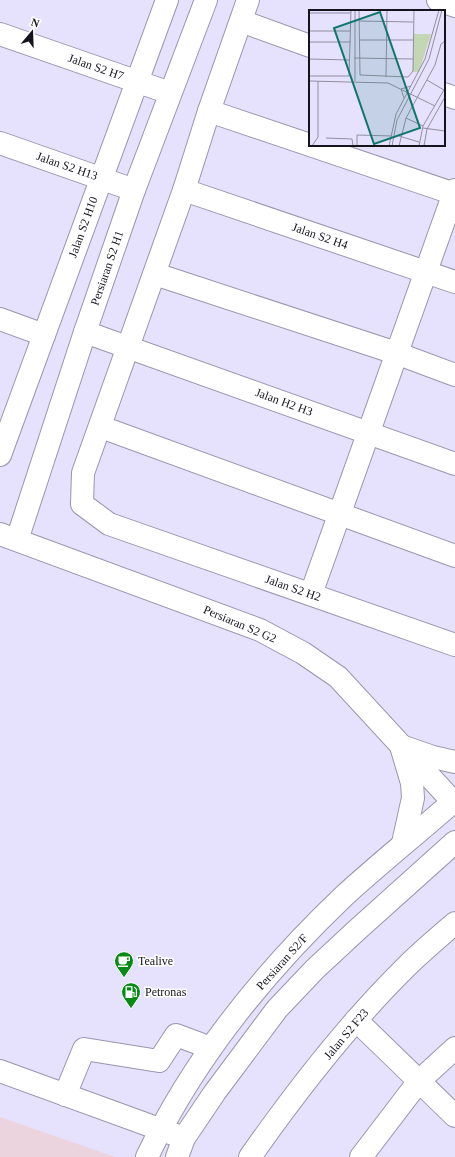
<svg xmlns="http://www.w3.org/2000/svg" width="455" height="1157" viewBox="0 0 455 1157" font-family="Georgia,serif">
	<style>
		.commercial { fill: #ecd4de }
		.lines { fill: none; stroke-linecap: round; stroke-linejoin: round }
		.minor-casing { stroke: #9a95ae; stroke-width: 24 }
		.major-casing { stroke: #9a95ae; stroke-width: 24 }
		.minor { stroke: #fff; stroke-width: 22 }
		.major { stroke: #fff; stroke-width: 22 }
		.labels { text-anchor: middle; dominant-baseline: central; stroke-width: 3; stroke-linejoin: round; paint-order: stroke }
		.street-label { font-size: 12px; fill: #15131c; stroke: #fff }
		.poi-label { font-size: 12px; fill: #15131c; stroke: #fff; text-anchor: start }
		.inset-road { fill: none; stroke: #928fa2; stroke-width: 1 }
		.view { fill: #0f766e; fill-opacity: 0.15; stroke: #0f766e; stroke-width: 2 }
		.inset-edge { fill: none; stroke: #15131c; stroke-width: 2 }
	</style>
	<rect width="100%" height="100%" fill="#e6e1fc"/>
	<!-- commercial -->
	<path class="commercial" d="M0,1117L115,1157H0Z"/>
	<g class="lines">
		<!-- minor casing -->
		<g class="minor-casing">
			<g id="minor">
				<path d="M248,0L209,111L184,190L83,473L82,504L109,524L455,645"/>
				<path d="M438,0L455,6"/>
				<path d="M241,21L310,46"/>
				<path d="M0,34L170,93"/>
				<path d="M444,94L455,98"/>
				<path d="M209,111L455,194"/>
				<path d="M0,143L134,190"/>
				<path d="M184,190L455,282"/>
				<path d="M155,274L396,353L455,375"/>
				<path d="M0,319L44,335"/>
				<path d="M85,332L455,464"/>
				<path d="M101,427L455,556"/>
				<path d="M0,455L167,0"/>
				<path d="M0,534L260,630L303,653L338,677L455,804"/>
				<path d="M17,540L85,332L134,190L206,0"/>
				<path d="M311,594L455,190"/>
				<path d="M356,1020L455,1116"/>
				<path d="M0,1071L184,1138"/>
				<path d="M65,1095L84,1049L159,1061L176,1035L211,1048"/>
				<path d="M250,1157C297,1090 349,1023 407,966C422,951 439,937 455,923"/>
				<path d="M361,1157L419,1081L455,1048"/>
			</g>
		</g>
		<!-- major casing -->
		<g class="major-casing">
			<g id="major">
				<path d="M401,746L412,783L413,798L403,843"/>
				<path d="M401,746L433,757L455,762"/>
				<path d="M147,1157C194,1058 266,970 345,895C381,862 419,832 455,800"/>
				<path d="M177,1157L184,1138L215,1092L277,1009L315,969L357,930L455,842"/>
			</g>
		</g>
		<!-- minor -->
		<use href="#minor" class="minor"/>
		<!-- major -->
		<use href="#major" class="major"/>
	</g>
	<!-- icons -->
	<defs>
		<g id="cafe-pin" transform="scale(1)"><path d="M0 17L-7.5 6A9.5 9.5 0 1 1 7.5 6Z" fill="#088a15" stroke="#fff"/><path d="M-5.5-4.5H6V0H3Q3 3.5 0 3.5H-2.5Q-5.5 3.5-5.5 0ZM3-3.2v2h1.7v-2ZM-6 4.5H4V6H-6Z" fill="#fff"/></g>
		<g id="fuel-pin" transform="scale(1)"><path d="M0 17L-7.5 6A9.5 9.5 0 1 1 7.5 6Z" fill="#088a15" stroke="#fff"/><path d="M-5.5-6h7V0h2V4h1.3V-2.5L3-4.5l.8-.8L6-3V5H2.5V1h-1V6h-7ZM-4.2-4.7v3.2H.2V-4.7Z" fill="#fff"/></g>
	</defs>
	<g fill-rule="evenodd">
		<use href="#cafe-pin" x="124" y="961"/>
		<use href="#fuel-pin" x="131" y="992"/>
	</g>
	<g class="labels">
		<!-- street labels -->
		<g class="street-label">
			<text transform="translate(96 67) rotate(19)">Jalan S2 H7</text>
			<text transform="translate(67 166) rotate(19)">Jalan S2 H13</text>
			<text transform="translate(83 227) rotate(-70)">Jalan S2 H10</text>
			<text transform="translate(320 236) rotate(19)">Jalan S2 H4</text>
			<text transform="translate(107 268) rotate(-71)">Persiaran S2 H1</text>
			<text transform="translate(284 402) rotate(20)">Jalan H2 H3</text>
			<text transform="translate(293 588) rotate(19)">Jalan S2 H2</text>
			<text transform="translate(240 624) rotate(23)">Persiaran S2 G2</text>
			<text transform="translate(282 962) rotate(-48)">Persiaran S2/F</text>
			<text transform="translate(346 1034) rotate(-50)">Jalan S2 F23</text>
		</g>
		<!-- poi labels -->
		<g class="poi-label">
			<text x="138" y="961">Tealive</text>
			<text x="145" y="992">Petronas</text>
		</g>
	</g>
	<!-- overview -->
	<g transform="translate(309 10)">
		<rect width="136" height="136" fill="#e6e1fc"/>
		<path d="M104,24H122L110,62H104Z" fill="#c4d7b5"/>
		<path class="inset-road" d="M50,0L51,65L99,67L104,61L105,0M0,3H42M50,11L104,12M0,21H42M51,30H104M0,32H42M45,48L104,49M0,49L41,50M0,66H40L42,0M77,67L78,0M118,70L135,80M0,71L79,73L126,96M46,71V0M95,88L92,79L102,76M97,108L114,116M114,118L136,121M90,126L110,132M17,128L43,129L44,136M3,136L9,127V71M48,136V125L83,126M57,136H73M80,136L87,104L116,49L130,0M83,136L88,110L120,49L133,0M90,136L97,108L126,55L132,34L136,31M110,136L114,116L136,78M115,136L118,119L136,87"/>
		<path class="view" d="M71,2L111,118L65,134L25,18Z"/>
		<rect width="136" height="136" class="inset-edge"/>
	</g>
	<!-- north arrow -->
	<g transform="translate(32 32) rotate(19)" stroke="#ffffff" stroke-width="3" paint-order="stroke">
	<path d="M0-3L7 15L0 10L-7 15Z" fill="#15131c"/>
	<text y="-6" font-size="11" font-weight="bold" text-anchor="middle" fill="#15131c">N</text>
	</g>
</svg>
